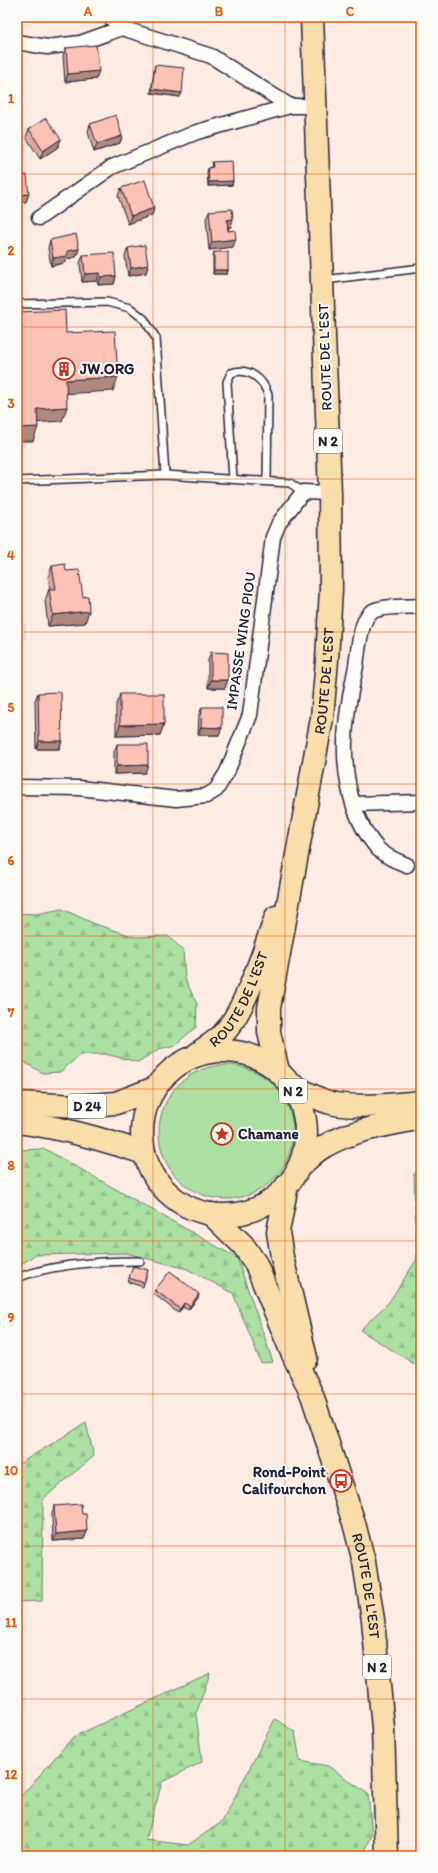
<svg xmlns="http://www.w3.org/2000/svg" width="438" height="1873" viewBox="0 0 438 1873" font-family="Itim,sans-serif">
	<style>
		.grass { fill: #ace0a3; stroke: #67816f }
		.forest { fill: url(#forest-firs); stroke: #67816f }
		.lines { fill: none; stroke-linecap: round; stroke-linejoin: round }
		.service-casing { stroke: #22223b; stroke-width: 10 }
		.minor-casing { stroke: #22223b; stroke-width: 17 }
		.primary-casing { stroke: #22223b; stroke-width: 25 }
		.service { stroke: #fdfcf7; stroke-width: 7 }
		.minor { stroke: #fdfcf7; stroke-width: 14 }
		.primary { stroke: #f9deab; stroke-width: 22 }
		.wall { fill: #daa79d; stroke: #22223b }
		.shaded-wall { fill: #b1887f; stroke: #22223b }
		.building { fill: #fdc2b6; stroke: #22223b }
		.grid { fill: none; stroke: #e8590c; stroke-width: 1; stroke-opacity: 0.55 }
		.labels { text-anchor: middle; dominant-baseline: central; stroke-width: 4; stroke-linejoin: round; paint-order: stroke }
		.shield { fill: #fdfcf7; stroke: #646373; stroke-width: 1 }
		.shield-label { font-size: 14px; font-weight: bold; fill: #22223b }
		.street-label { font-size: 15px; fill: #22223b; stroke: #fdfcf7 }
		.poi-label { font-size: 15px; font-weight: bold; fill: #22223b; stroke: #fdfcf7; text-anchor: start }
		.neatline { fill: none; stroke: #e8590c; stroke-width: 1.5 }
		.grid-label { font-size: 13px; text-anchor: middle; font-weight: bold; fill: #e8590c }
	</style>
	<defs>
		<pattern id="forest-firs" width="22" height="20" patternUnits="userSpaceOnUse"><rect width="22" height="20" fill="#ace0a3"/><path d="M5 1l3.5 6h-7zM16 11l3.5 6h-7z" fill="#94c08d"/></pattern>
	</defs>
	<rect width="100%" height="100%" fill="#fdebe4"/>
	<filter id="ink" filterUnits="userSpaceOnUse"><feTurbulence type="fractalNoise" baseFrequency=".025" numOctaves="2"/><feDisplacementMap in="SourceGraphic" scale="8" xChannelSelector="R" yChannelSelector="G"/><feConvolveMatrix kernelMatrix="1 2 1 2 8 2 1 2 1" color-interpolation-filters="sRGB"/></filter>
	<g filter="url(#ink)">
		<!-- grass -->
		<circle class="grass" cx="226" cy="1132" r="67"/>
		<!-- forest -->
		<g class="forest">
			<path d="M62,909L95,924L135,937L168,936L183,950L185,979L197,1004L196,1027L175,1045L159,1049L138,1062L105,1054H81L60,1072L43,1073L17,1058V913L36,914Z"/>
			<path d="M45,1149L237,1258L273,1362L261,1363L233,1293L187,1269L126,1253L35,1255L17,1267V1150Z"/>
			<path d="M421,1169V1366L419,1367L360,1330L389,1302L417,1259L414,1174Z"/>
			<path d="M86,1423L94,1456L43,1499L42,1601L17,1602V1465Z"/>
			<path d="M210,1673L196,1714L202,1762L162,1782L146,1840L188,1845L222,1822L275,1719L295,1732L300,1761L328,1766L368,1794L372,1835L363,1856H17V1801L73,1737Z"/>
		</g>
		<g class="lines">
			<!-- service casing -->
			<g class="service-casing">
				<g id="service">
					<path d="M324,280L421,268"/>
					<path d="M17,304L107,302L130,308L144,319L156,338L165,475"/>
					<path d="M233,479L227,382L231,373C248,367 263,378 268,395L267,481"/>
					<path d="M17,481L165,475L290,483L303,492"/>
					<path d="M17,1278C52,1264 102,1261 140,1261"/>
				</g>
			</g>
			<!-- minor casing -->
			<g class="minor-casing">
				<g id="minor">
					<path d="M110,17L122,28L211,56L290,106"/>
					<path d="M17,42L47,47L80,43L122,28"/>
					<path d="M39,218L112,167L197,132L290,106H315"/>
					<path d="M17,787L79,788L176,799L206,796L216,790L227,772L250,715L273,537L279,523L303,492L330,493"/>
					<path d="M353,804L421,802"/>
					<path d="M407,865C397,861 386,857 378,849C347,814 341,761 347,716C349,699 353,682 356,666C358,652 360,622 370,613C379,605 409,607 421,606"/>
				</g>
			</g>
			<!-- primary casing -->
			<g class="primary-casing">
				<g id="primary">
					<circle cx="224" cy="1133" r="82"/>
					<path id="s1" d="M197,1054C205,1048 215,1042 222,1035C244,1014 265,947 276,917"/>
					<path id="s2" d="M278,1071L269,1032V1008L322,718L327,660L331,589L330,493L312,17"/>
					<path d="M289,1083C303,1091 316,1099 331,1103C354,1109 397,1104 421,1102"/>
					<path d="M17,1103L78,1106L116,1103L155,1088"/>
					<path d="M17,1122C61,1127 102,1139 144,1153"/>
					<path d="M298,1168C307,1160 315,1151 325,1146C354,1129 389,1125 421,1118"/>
					<path d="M287,1185L278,1232L282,1257L306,1358"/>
					<path id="s3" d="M211,1214L243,1245L256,1264L290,1348L312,1395L354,1523L364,1562L373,1620L383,1728L387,1856"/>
				</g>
			</g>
			<!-- service -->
			<use href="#service" class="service"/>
			<!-- minor -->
			<use href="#minor" class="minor"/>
			<!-- primary -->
			<use href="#primary" class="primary"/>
		</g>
		<!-- wall -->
		<g class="wall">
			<path d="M66,48L96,79L65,82L63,56Z"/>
			<path d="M155,65L180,97L151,93L154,69Z"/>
			<path d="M90,124L122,136L120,143L94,152L88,132Z"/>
			<path d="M29,129L58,147L40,159L26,137Z"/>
			<path d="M212,162L233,181L232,185L208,186L207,172L208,168L211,167Z"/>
			<path d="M121,188L154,208L152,215L128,224L118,196Z"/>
			<path d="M209,211L231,227H228L233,247L209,250L206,219Z"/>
			<path d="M50,240L79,249L76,257L66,259L64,263L51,266L48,248Z"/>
			<path d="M128,248L148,265L146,273L128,276L125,256Z"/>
			<path d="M214,252L228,270L227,274H213V256Z"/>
			<path d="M83,255L116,276L114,284L98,285L97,281L82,282L80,263Z"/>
			<path d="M52,566L66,571L85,623L48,626L45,601L49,589H50L48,577Z"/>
			<path d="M211,652L225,688H208V660Z"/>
			<path d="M38,693L62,741L59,749H36L35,700Z"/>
			<path d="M120,694L164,724L160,735L116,736V706Z"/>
			<path d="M202,707L219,735H198L199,714Z"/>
			<path d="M117,744L145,773L114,774V752Z"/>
			<path d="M133,1266L148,1270L143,1287L128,1282Z"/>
			<path d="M155,1290L199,1294L198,1298L188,1310L183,1307L178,1313L154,1294Z"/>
			<path d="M54,1506L82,1514L87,1531L84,1539L53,1541L52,1514Z"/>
		</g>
		<!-- shaded-wall -->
		<g class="shaded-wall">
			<path d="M17,17H29L17,23Z"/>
			<path d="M22,60L19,68L17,70V65Z"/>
			<path d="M99,71L96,79L65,82L68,74Z"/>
			<path d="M152,89L182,93L180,97L151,93Z"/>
			<path d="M122,136L120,143L94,152L97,144Z"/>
			<path d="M61,139L58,147L40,159L43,151Z"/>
			<path d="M233,181L232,185L208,186L209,182Z"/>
			<path d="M29,194L26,202L17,203V195Z"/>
			<path d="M154,208L152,215L128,224L131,216Z"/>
			<path d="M233,219L231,227H224L227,220Z"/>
			<path d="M236,239L233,247L209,250L212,242Z"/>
			<path d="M79,249L76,257L66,259L64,263L51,266L53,258L67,251Z"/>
			<path d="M148,265L146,273L128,276L131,268Z"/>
			<path d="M214,270H228L227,274H213Z"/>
			<path d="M100,273L97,281L82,282L85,274Z"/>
			<path d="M116,276L114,284L98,285L101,277Z"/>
			<path d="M118,377L113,391L61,394L66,380Z"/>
			<path d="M67,407L62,421L32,423L37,409Z"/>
			<path d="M38,427L33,441H17V428Z"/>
			<path d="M89,611L85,623L48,626L53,615Z"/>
			<path d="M211,680H228L225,688H208Z"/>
			<path d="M164,724L160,735L116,736L120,725Z"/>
			<path d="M201,727L222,728L219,735H198Z"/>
			<path d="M39,741H62L59,749H36Z"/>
			<path d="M148,765L145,773L114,774L117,766Z"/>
			<path d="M199,1294L198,1298L188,1310L190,1306Z"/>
			<path d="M184,1303L183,1307L178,1313L180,1309Z"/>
			<path d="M87,1531L84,1539L53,1541L56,1534Z"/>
		</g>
		<!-- building -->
		<g class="building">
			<path d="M96,45L99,71L68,74L66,48Z"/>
			<path d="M17,56L22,60L17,65Z"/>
			<path d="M155,65L184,68L182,93L152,89Z"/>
			<path d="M116,115L122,136L97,144L90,124Z"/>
			<path d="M46,118L61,139L43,151L29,129Z"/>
			<path d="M232,161L233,181L209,182L208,168L213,167L212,162Z"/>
			<path d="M17,166L18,176L27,175L29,194L17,195Z"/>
			<path d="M145,180L154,208L131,216L121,188Z"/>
			<path d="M232,209L233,219L227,220L228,231L235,230L236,239L212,242L209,211Z"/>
			<path d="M76,234L79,249L67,251V256L53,258L50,240Z"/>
			<path d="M145,245L148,265L131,268L128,248Z"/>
			<rect x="214" y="252" width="14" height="18"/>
			<path d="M114,253L116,276L101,277L100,273L85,274L83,255Z"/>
			<path d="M65,310L66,333L115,331L118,377L66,380L67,407L37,409L38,427L17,428V312Z"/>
			<path d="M65,564L66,571L79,570L83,597L88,596L89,611L53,615L49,589H56L52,566Z"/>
			<path d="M211,652L228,653V680H211Z"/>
			<path d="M61,692L62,741H39L38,693Z"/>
			<path d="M120,694H164V724L120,725Z"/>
			<path d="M202,707H222V728L201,727Z"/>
			<path d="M117,744H148V765L117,766Z"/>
			<path d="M133,1266L148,1270L144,1283L129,1278Z"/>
			<path d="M170,1271L199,1294L190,1306L184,1303L180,1309L155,1290Z"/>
			<path d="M81,1504L82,1514H86L87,1531L56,1534L54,1506Z"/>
		</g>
	</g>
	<!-- grid -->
	<path class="grid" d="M153,17V1856M285,17V1856M17,174H421M17,327H421M17,479H421M17,632H421M17,784H421M17,936H421M17,1089H421M17,1241H421M17,1394H421M17,1546H421M17,1699H421"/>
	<!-- icons -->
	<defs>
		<g id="building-ring" transform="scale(1.15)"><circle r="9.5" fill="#fdfcf7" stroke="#c8321e" stroke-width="1.5"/><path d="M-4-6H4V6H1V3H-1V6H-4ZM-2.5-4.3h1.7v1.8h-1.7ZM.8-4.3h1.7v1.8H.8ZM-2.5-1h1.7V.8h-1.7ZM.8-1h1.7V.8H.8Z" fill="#c8321e"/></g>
		<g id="sight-ring" transform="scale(1.15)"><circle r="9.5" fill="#fdfcf7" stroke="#c8321e" stroke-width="1.5"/><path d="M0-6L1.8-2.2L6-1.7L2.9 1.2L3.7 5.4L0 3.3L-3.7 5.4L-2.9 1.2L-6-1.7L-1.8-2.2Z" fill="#c8321e"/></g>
		<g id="bus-ring" transform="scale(1.15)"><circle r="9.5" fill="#fdfcf7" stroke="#c8321e" stroke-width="1.5"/><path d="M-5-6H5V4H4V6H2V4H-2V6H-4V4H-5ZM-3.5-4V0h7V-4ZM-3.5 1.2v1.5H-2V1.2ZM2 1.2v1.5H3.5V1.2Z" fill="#c8321e"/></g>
	</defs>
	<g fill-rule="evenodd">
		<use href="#building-ring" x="64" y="369"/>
		<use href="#sight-ring" x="222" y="1134"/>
		<use href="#bus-ring" x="341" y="1481"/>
	</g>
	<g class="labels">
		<!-- shield labels -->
		<g class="shield">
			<rect x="314" y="429" width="28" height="24" rx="3"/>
			<rect x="279" y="1079" width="28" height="24" rx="3"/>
			<rect x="68" y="1094" width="38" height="24" rx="3"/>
			<rect x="363" y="1655" width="28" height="24" rx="3"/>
		</g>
		<g class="shield-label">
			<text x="328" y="441">N 2</text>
			<text x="293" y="1091">N 2</text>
			<text x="87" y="1106">D 24</text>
			<text x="377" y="1667">N 2</text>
		</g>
		<!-- street labels -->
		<g class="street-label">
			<text transform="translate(325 357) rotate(-92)">ROUTE DE L'EST</text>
			<text transform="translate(241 641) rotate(-82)">IMPASSE WING PIOU</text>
			<text stroke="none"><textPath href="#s2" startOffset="396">ROUTE DE L'EST</textPath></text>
			<text stroke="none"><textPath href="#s1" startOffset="71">ROUTE DE L'EST</textPath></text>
			<text stroke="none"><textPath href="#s3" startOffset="409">ROUTE DE L'EST</textPath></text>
		</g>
		<!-- poi labels -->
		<g class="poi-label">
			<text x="80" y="369">JW.ORG</text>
			<text x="238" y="1134">Chamane</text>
			<text x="326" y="1472" text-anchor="end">Rond-Point<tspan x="326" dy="17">Califourchon</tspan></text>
		</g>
	</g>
	<!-- margin -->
	<rect width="438" height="1873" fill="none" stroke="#fdfcf7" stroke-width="44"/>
	<rect x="22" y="22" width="394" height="1829" class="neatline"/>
	<g class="grid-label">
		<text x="88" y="16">A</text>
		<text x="219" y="16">B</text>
		<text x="350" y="16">C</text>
		<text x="11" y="103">1</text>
		<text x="11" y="255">2</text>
		<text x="11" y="408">3</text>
		<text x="11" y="560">4</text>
		<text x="11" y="712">5</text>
		<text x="11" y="865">6</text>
		<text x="11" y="1017">7</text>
		<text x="11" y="1170">8</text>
		<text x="11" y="1322">9</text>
		<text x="11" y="1475">10</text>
		<text x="11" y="1627">11</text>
		<text x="11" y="1779">12</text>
	</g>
</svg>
